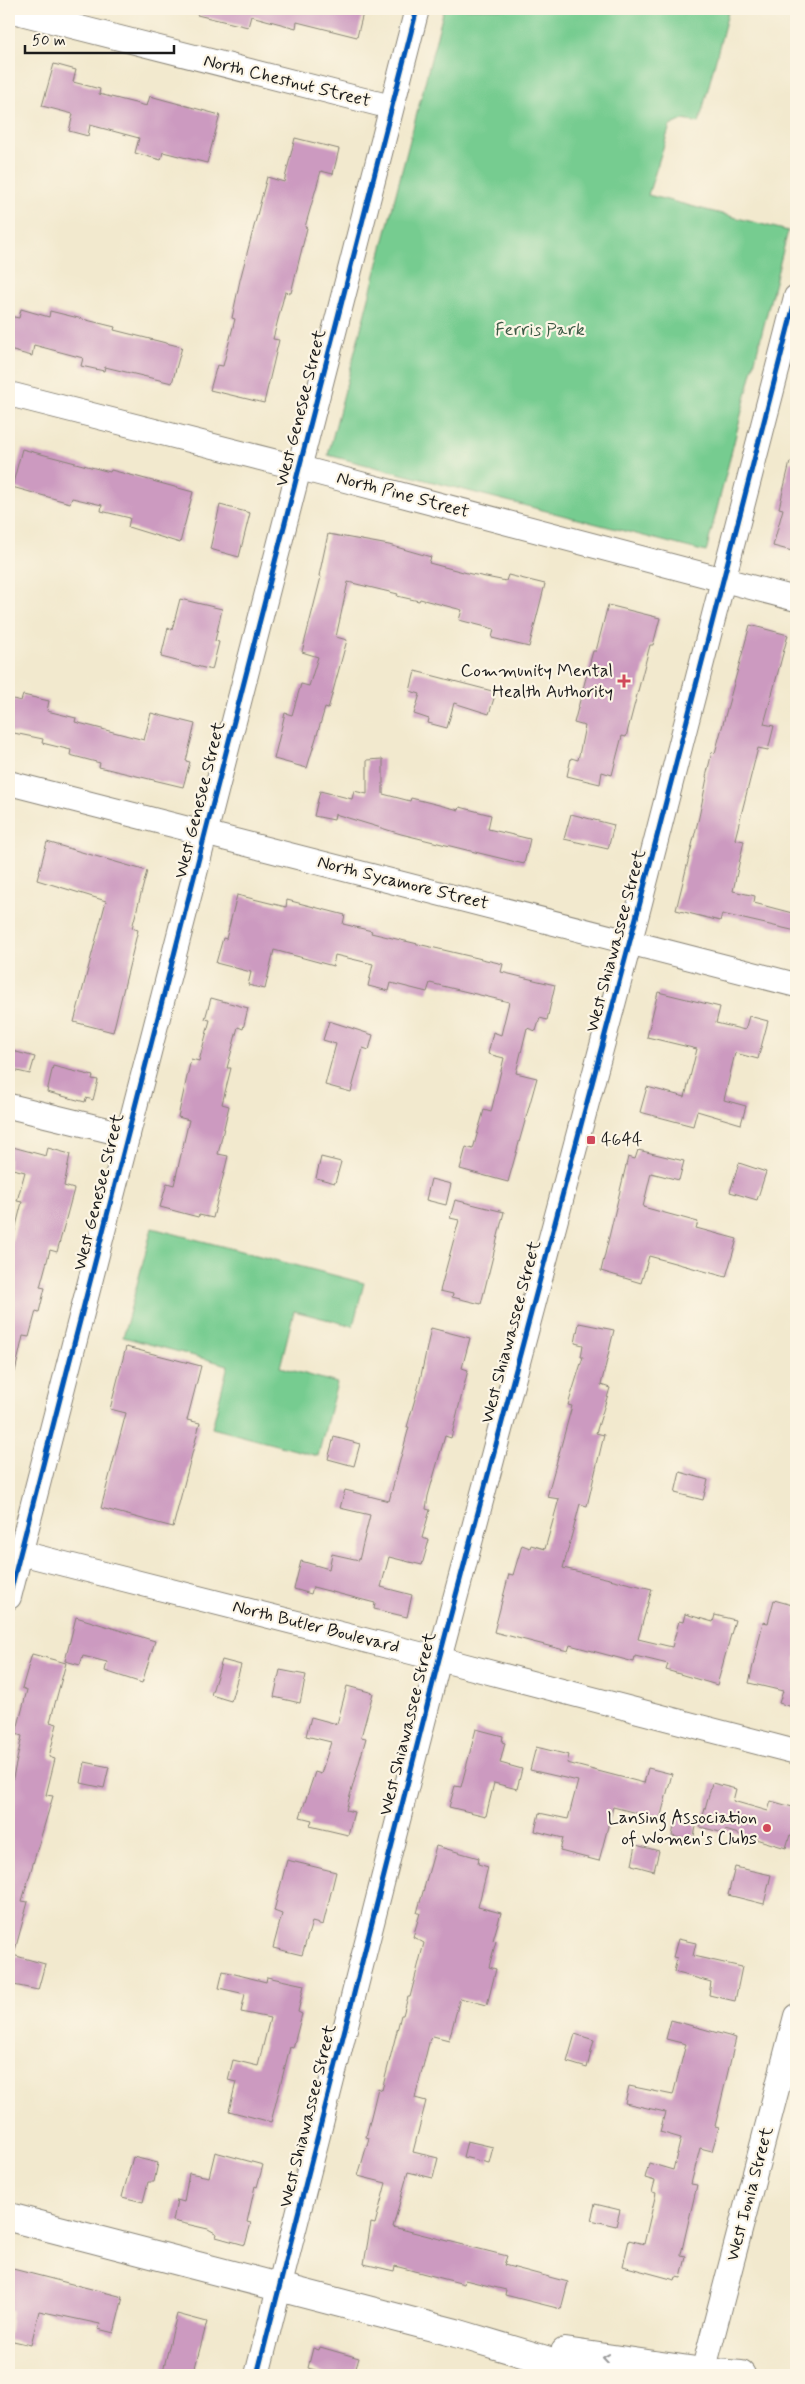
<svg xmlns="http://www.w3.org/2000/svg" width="805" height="2384" viewBox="0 0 805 2384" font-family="Mynerve,sans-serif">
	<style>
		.green { fill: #76cc90; stroke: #497456 }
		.building { fill: #cc9ac0 }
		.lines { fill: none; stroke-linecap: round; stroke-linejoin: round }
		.minor-casing { stroke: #878275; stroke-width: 26 }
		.major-casing { stroke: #878275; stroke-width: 30 }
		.minor { stroke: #fff; stroke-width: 24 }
		.major { stroke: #fff; stroke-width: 28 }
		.cycleway-casing { stroke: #fcf5e5; stroke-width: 8 }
		.cycleway { stroke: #0057b8; stroke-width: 5 }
		.oneway { stroke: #999 }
		.poi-dot { fill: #d1495b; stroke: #fcf5e5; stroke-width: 2 }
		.labels { text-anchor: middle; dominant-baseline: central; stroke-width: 4.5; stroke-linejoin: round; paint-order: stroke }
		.street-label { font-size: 18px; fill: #1c1c1c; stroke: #fcf5e5 }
		.park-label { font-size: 18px; fill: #3c5a45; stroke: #fcf5e5 }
		.poi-label { font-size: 18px; fill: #1c1c1c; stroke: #fcf5e5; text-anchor: end }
	</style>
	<rect width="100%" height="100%" fill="#fcf5e5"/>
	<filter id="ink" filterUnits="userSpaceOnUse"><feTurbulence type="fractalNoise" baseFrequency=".02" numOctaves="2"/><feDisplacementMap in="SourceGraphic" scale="10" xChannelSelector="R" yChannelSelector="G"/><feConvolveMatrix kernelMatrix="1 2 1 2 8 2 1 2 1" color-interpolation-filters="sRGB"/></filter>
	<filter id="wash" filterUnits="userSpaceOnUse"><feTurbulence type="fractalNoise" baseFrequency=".0096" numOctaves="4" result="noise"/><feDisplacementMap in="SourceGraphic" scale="20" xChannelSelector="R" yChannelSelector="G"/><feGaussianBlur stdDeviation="1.12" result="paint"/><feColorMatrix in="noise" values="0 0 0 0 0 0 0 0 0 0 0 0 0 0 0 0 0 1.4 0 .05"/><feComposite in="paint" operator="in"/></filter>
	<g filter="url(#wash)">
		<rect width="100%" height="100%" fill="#f2e9ce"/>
		<!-- green -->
		<g class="green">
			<path d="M444,9H729L699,123L683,120L670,126L648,195L788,231L706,552L328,455Z"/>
			<path d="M152,1228L364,1283L353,1326L294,1311L280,1367L337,1383L318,1456L212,1428L228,1365L123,1337Z"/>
		</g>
		<g id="blocks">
			<!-- building -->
			<g class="building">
				<path d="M198,9H364L357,37L297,22L296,28L251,16L248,27L197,15Z"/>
				<path d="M54,64L76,70L73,82L100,89L99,94L147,106L150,96L220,115L207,163L163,152L161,160L135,153L139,138L90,125L88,136L69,131L73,114L42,106Z"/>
				<path d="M295,138L339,149L333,174L321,171L305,227L307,228L291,293L285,292L273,339L279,340L264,403L210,390L217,365L223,366L235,319L232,318L240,280L267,177L284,182Z"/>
				<path d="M21,309L49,317L50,311L115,327L114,330L182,347L172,383L105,367L104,371L81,366L83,358L34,345L32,356L9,350V316L19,318Z"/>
				<path d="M22,449L110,472L111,470L138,477L193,492L180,543L128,527L130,518L101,511L102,505L72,498L70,503L12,487Z"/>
				<path d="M790,462L796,463V552L773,546L783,509L779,508Z"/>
				<path d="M220,505L250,513L239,557L210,549Z"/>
				<path d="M328,534L389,545L431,557L429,563L471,574L506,581L508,575L545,584L529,647L492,638L494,629L459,620L462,610L420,599L419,601L397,596L398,594L348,582L336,637L347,640L328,709L325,708L307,768L274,759L285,713L292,715L301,684L309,686L318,657L302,652L321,577L319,576Z"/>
				<path d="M180,599L222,609L215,641L219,642L212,670L161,657L168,628L172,630Z"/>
				<path d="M608,605L660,618L653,645H650L626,737L622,736L612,775L602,772L600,784L567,776L571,758L578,760L585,726L574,723L593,651H596Z"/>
				<path d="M750,625L788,635L764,724L774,726L768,750L758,748L735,839L744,841L733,891L755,896L754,903L796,914V931L722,914L720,921L676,910L699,817L707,778L706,777L712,752L715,753Z"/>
				<path d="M415,671L496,692L489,714L454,703L447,728L428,723L429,719L414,714L420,694L410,691Z"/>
				<path d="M23,695L49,701L47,711L76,718L75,722L144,740L151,713L195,724L186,761L190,762L183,787L99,767L100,763L70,755L71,750L42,743L43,739L9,732V698L21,701Z"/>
				<path d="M383,759V794L410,801L411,798L459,810L460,807L491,815L488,829L530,839L524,864L401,834L335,814L334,820L314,816L320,791L352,799L354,791L367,794V760Z"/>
				<path d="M571,814L614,825L608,849L564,839Z"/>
				<path d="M47,842L147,871L132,928L138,930L113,1032L74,1022L106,901L37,880Z"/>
				<path d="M237,895L286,907L287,900L345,915L343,924L372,931L371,933L503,964L501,972L555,985L547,1020L540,1018L536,1031L527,1028L516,1073L537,1078L508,1182L460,1169L466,1147L473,1149L484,1110L491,1112L504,1058L488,1054L493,1032L501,1035L509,1002L430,983L427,992L391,983L389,991L368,986L373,964L335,955L333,966L274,950L265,989L248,985L251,972L216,963L223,938L226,939Z"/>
				<path d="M658,992L720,1007L716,1023L745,1030L749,1016L768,1021L758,1059L735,1053L724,1100L746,1106L741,1124L697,1111L693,1126L640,1112L647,1087L685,1097L697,1049L647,1037Z"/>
				<path d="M211,998L248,1008L243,1029L238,1027L227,1068H231L222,1104L229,1106L218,1154L228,1156L213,1218L199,1215L198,1217L160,1207L167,1183L174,1185L189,1120L178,1117L191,1059L199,1061L210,1020L205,1019Z"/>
				<path d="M329,1021L373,1035L369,1050L363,1048L351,1092L325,1085L336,1044L323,1040Z"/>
				<path d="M9,1050L35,1057L30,1074L9,1069Z"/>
				<path d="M53,1066L93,1076L92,1079L98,1080L93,1100L86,1098L85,1102L47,1092Z"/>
				<path d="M9,1146L46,1156L48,1148L70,1154L64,1186L74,1189L57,1252L50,1250L40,1287L45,1288L39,1312L36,1311L29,1337L23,1336L15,1372L9,1371V1254L22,1202L17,1201L25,1172L9,1168Z"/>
				<path d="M638,1150L684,1161L679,1180L651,1173L643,1207L698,1222L696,1228L737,1239L726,1277L649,1256L641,1283L601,1271L628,1157L635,1159Z"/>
				<path d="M321,1157L341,1162L335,1183L316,1178Z"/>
				<path d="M739,1163L766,1172L757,1200L730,1192Z"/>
				<path d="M431,1179L451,1184L446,1205L426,1200Z"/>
				<path d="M455,1200L504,1212L481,1304L452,1297L453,1294L440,1291L459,1220L450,1218Z"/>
				<path d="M579,1323L614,1330L601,1385L610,1388L596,1433L604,1435L587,1506L580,1504L563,1568L652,1589L638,1639L672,1647L679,1621L683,1622L685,1614L713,1622L715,1615L735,1620L717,1685L666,1670L668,1664L635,1656L634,1662L570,1645L568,1651L494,1632L509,1574L513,1575L522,1545L530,1548L531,1545L545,1549L559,1499L547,1497L572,1406L568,1405L583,1357H581L583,1345L575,1343Z"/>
				<path d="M431,1328L470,1338L462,1368L468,1370L451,1438L445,1436L428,1496L426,1509L430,1510L422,1538L429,1540L422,1565L389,1557L381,1587L412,1595L407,1617L374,1609L375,1603L313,1587L311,1594L294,1589L301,1561L329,1569L332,1554L359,1560L370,1515L340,1508L345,1490L389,1501L409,1427H407L419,1385Z"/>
				<path d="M126,1347L201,1366L187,1420L200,1423L173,1527L101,1508L126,1413L110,1409Z"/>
				<path d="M334,1437L360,1444L354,1466L328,1459Z"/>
				<path d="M680,1472L708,1480L703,1500L675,1493Z"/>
				<path d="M774,1600L796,1606V1708L779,1703L783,1691L749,1683L763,1622L768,1623Z"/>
				<path d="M76,1617L155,1641L142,1683L105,1671L107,1662L83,1656L80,1665L65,1661Z"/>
				<path d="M32,1654L66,1663L50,1722L57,1724L49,1757L55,1759L46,1795L53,1796L22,1901L28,1902L14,1954H9L45,1964L38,1990L9,1984V1796L22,1736L16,1734L27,1690L22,1688Z"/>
				<path d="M222,1660L241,1665L231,1701L211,1695Z"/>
				<path d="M280,1670L306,1675L300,1703L274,1697Z"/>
				<path d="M347,1686L373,1693L361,1737L366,1738L346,1810L354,1812L348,1835L310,1826L312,1820L300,1817L315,1772L321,1774L331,1742L306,1736L311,1717L337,1724Z"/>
				<path d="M476,1729L503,1736L502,1742L505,1743L500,1763L522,1769L517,1789L494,1783L486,1816L449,1807L455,1786L461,1787Z"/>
				<path d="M536,1747L569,1755L567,1763L644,1783L648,1768L672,1774L660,1819L613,1807L599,1861L560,1851L563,1838L535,1831L539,1813L568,1819L578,1781L530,1770Z"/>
				<path d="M85,1762L109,1767L104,1788L81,1783Z"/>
				<path d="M712,1783L736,1789L733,1801L768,1811L771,1801L796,1808V1826L793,1836L790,1835L786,1848L725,1830L724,1833L700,1827Z"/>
				<path d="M676,1817L697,1822L693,1841L672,1836Z"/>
				<path d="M636,1845L659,1851L654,1871L632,1865Z"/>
				<path d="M436,1846L479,1858L478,1864L488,1867L478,1907L501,1913L493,1940L496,1941L489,1967L496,1969L487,2005L460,1998L449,2040L433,2036L430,2039L415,2098L426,2101L413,2152L438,2158L433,2178L408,2172L393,2227L507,2256L504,2265L568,2282L561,2309L505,2295L506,2290L465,2280L464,2284L395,2266L394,2271L364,2264L371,2223L375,2224L386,2183L358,2176L369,2138L366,2137L378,2088L382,2090L401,2015H403L408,1997H410L424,1943L413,1937L420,1913H417Z"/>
				<path d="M287,1860L336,1872L323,1925L312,1922L302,1955L273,1948L282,1914L274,1911Z"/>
				<path d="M735,1867L771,1875L764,1904L728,1895Z"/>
				<path d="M678,1939L696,1943L693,1956L742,1967L735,2001L709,1995L711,1982L674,1972L677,1958L673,1957Z"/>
				<path d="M223,1971L266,1982L267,1977L304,1985L298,2012L302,2014L293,2048L290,2047L271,2122L229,2111L236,2082L228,2080L233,2060L258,2066L270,2018L241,2012L245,1994L219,1988Z"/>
				<path d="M671,2020L736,2038L715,2126L719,2127L712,2151L700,2148L691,2184L697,2185L681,2254V2256L686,2257L681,2278L676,2277L675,2280L623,2266L629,2240L644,2244L656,2193L652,2192L655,2181L645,2178L649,2163L673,2170L681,2138L660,2132L665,2112L625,2103L629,2086L673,2095L686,2044L666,2039Z"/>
				<path d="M575,2034L594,2040L587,2068L567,2062Z"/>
				<path d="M467,2141L493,2147L489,2163L463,2157Z"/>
				<path d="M215,2152L263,2165L257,2187L255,2186L247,2222L251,2223L245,2245L216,2237L217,2234L208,2229L173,2221L177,2200L184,2202L189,2173L209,2177Z"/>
				<path d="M133,2157L158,2163L154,2182H148L143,2202L122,2197Z"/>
				<path d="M595,2204L620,2210L616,2226L591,2220Z"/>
				<path d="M9,2268L123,2297L114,2333L98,2329L100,2324L39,2311L31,2345L9,2340L12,2311H9Z"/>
				<path d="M177,2314L207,2322L193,2375H162Z"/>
				<path d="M320,2347L359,2358L354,2375H332L308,2368L313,2348L319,2350Z"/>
			</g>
		</g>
	</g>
	<g filter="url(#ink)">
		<use href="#blocks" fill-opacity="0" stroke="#878275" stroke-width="1"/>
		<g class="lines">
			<!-- minor casing -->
			<g class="minor-casing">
				<g id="minor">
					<path d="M9,10L391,107"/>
					<path d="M9,394L300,468L796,599"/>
					<path d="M9,783L796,985"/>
					<path d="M9,1106L128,1135"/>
					<path d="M9,1550L439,1659L796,1752"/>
					<path d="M9,1597L417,9"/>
					<path d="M703,2372L796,2016"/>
					<path d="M257,2375L439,1659L636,918L796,297"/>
				</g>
			</g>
			<!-- major casing -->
			<g class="major-casing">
				<g id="major">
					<path d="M9,2217L456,2333L596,2375"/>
					<path d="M565,2352L703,2372L741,2375"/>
				</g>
			</g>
			<!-- minor -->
			<use href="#minor" class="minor"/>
			<!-- major -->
			<use href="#major" class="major"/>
			<!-- cycleway casing -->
			<g class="cycleway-casing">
				<g id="cycleway">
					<path d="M9,1597L417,9"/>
					<path d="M257,2375L439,1659L636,918L796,297"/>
				</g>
			</g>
			<!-- cycleway -->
			<use href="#cycleway" class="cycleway"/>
		</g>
		<!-- one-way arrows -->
		<defs><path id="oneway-chevron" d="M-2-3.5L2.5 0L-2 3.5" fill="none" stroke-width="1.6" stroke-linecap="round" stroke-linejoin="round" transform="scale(1.25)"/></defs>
		<use class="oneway" href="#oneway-chevron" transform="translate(606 2358) rotate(-172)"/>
	</g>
	<!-- markers -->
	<g class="poi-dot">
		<path d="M621.5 673.5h5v5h5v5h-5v5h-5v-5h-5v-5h5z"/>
		<rect x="586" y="1135" width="10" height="10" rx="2.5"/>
		<circle cx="767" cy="1828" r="5"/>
	</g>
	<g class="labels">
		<!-- street labels -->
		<g class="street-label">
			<text transform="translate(287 81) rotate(14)">North Chestnut Street</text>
			<text transform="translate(301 408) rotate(-76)">West Genesee Street</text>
			<text transform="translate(403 495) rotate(15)">North Pine Street</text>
			<text transform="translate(200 800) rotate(-76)">West Genesee Street</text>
			<text transform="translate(403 883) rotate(14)">North Sycamore Street</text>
			<text transform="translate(616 941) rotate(-75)">West Shiawassee Street</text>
			<text transform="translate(99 1192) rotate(-76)">West Genesee Street</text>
			<text transform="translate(511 1332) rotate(-75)">West Shiawassee Street</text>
			<text transform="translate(316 1627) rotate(14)">North Butler Boulevard</text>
			<text transform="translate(408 1724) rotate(-76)">West Shiawassee Street</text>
			<text transform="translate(308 2116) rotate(-76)">West Shiawassee Street</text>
			<text transform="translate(750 2194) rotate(-75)">West Ionia Street</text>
		</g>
		<!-- park labels -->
		<g class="park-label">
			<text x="540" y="330">Ferris Park</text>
		</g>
		<!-- poi labels -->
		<g class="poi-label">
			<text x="613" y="671">Community Mental<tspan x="613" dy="21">Health Authority</tspan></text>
			<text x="601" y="1140" text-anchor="start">4644</text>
			<text x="757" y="1818">Lansing Association<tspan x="757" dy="21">of Women's Clubs</tspan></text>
		</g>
	</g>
	<!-- margin -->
	<rect width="805" height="2384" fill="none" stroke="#fcf5e5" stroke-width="30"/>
	<!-- scale -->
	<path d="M25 45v8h149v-8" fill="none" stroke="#1c1c1c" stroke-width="2.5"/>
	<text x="32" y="45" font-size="15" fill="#1c1c1c" stroke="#fcf5e5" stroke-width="4" paint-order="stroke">50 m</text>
</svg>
